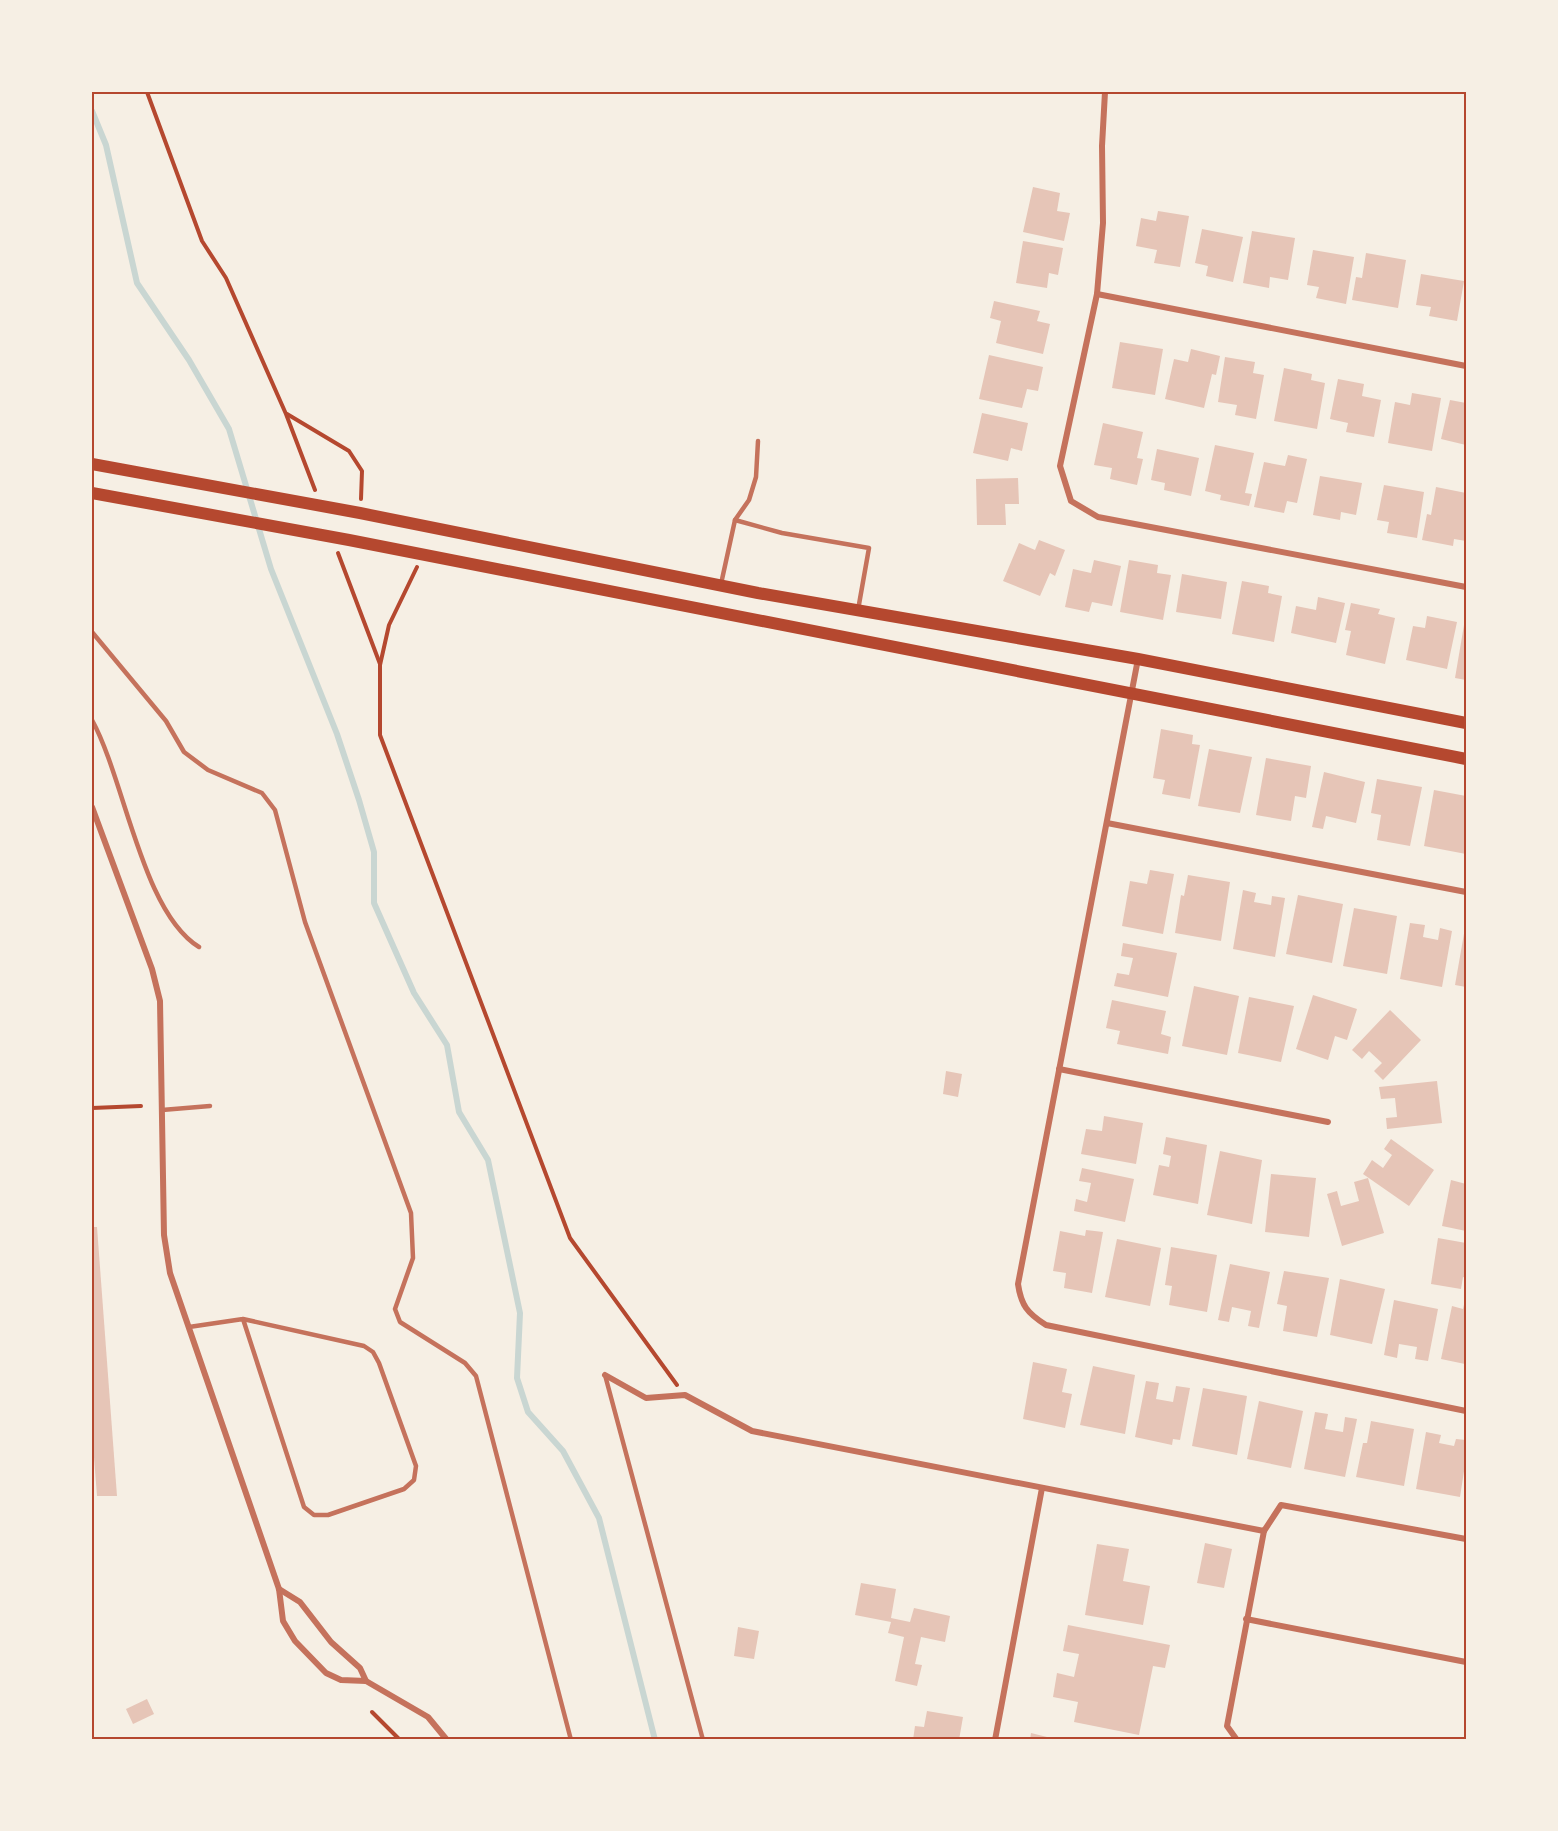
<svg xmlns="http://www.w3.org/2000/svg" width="1558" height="1831" viewBox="0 0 1558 1831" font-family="'Varela Round',sans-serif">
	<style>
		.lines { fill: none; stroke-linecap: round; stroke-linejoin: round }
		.stream { stroke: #c9d6d2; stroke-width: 6 }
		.building { fill: #e6c5b7 }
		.path { stroke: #b5482f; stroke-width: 4 }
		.service { stroke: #c5725c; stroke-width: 4.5 }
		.minor { stroke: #c5725c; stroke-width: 6 }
		.secondary { stroke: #b5482f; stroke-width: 12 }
		.neatline { fill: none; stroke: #b5482f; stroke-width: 2 }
	</style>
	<rect width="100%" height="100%" fill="#f6efe4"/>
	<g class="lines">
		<!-- stream -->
		<path class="stream" d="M92,111L106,145L137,283L189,360L229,429L271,569L337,734L359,800L374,852V903L414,993L447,1045L459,1112L488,1160L520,1313L517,1378L528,1412L563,1451L599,1518L655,1740"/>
	</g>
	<!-- building -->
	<g class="building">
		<path d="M1033,187L1060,193L1057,211L1070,213L1064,241L1023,232Z"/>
		<path d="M1158,211L1189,216L1180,267L1154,263L1157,250L1136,246L1141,218L1156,221Z"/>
		<path d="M1202,229L1243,237L1233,282L1206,276L1208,266L1195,263Z"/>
		<path d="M1252,231L1295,238L1288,280L1270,277L1269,288L1243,283Z"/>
		<path d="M1023,241L1063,248L1058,275L1049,273L1047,288L1016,283Z"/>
		<path d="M1313,250L1354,257L1346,304L1316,298L1319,287L1307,285Z"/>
		<path d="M1366,253L1406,260L1398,308L1352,300L1356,277L1362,278Z"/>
		<path d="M1421,274L1464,281L1457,321L1429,316L1431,307L1416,305Z"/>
		<path d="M994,301L1040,311L1037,321L1050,324L1043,354L996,343L1001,321L990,318Z"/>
		<path d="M1120,342L1163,349L1155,395L1112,388Z"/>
		<path d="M1191,349L1220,356L1216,375L1212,374L1204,408L1165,399L1174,359L1188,362Z"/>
		<path d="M989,355L1043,367L1038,391L1027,389L1022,408L979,399Z"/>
		<path d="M1225,357L1255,362L1253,373L1264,375L1256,419L1235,415L1237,405L1218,402Z"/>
		<path d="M1284,368L1312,374L1311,380L1325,383L1317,429L1274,421Z"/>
		<path d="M1338,379L1364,384L1362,396L1381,400L1374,437L1346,432L1348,423L1330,419Z"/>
		<path d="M1412,393L1441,398L1432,451L1388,443L1395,402L1410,405Z"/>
		<path d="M1450,400L1466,403V445L1441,439Z"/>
		<path d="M982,413L1028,423L1022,451L1011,448L1008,461L973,453Z"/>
		<path d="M1103,423L1143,432L1137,458L1143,459L1137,485L1110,479L1112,468L1094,465Z"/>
		<path d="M1215,445L1254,453L1245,493L1252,494L1249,506L1220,500L1221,495L1205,491Z"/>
		<path d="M1157,449L1199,458L1191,496L1164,490L1165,483L1151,480Z"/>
		<path d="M1288,455L1307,459L1297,503L1287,501L1284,513L1254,507L1264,462L1285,466Z"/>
		<path d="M1320,476L1362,483L1356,515L1341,512L1340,520L1313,515Z"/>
		<path d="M1018,478L1019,504H1005L1006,525H977L976,479Z"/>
		<path d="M1384,485L1424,492L1417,538L1387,533L1389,522L1377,520Z"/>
		<path d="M1436,487L1466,493V541L1454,539L1453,546L1422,540L1427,514L1431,515Z"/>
		<path d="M1039,540L1065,550L1055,576L1050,573L1040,596L1003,581L1019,543L1035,550Z"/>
		<path d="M1094,560L1121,566L1112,606L1092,602L1089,612L1065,607L1073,569L1091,573Z"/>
		<path d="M1129,560L1158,565L1157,573L1171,575L1163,620L1120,612Z"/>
		<path d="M1182,574L1227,582L1221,619L1176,612Z"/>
		<path d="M1242,581L1269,586L1268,593L1282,596L1274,642L1232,634Z"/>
		<path d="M1318,597L1345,603L1336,643L1291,633L1296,606L1316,610Z"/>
		<path d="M1351,603L1380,609L1378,614L1395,618L1385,664L1346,655L1351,631L1345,630Z"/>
		<path d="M1427,616L1457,622L1447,669L1406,660L1413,626L1425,628Z"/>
		<path d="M1464,625H1466V680L1455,678Z"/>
		<path d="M1161,729L1193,735L1192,744L1200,745L1190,799L1162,794L1165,780L1153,778Z"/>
		<path d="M1209,749L1252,757L1240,813L1198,806Z"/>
		<path d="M1266,758L1311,766L1306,798L1295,796L1291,821L1256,815Z"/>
		<path d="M1324,772L1365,782L1356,823L1326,816L1323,829L1312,827Z"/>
		<path d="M1377,779L1422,787L1410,846L1377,840L1381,815L1371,813Z"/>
		<path d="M1434,790L1466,796V854L1424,846Z"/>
		<path d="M1150,870L1174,874L1163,934L1122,926L1130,881L1147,884Z"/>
		<path d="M1188,875L1230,882L1221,941L1175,933L1181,895L1184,896Z"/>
		<path d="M1243,890L1256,893L1254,902L1271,905L1272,896L1285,898L1275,957L1233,949Z"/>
		<path d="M1298,895L1343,904L1332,963L1286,954Z"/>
		<path d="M1354,908L1397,916L1387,974L1343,966Z"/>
		<path d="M1410,923L1425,925L1423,937L1438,940L1440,928L1452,931L1442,987L1400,979Z"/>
		<path d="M1465,928H1466V987L1455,985Z"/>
		<path d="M1123,943L1177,953L1168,997L1114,986L1117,973L1129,975L1133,958L1121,956Z"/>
		<path d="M1194,986L1239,996L1227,1055L1182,1046Z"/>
		<path d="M1313,995L1357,1009L1347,1040L1335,1036L1328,1060L1296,1049Z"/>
		<path d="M1249,997L1294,1006L1281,1062L1238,1053Z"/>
		<path d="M1112,1000L1166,1011L1161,1034L1171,1037L1168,1054L1117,1044L1120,1031L1106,1028Z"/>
		<path d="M1390,1010L1421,1040L1383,1080L1374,1071L1382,1063L1369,1051L1362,1059L1352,1050Z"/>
		<path d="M946,1071L962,1074L958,1097L943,1094Z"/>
		<path d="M1437,1081L1442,1123L1387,1129L1386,1118L1397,1117L1395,1098L1381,1099L1379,1087Z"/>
		<path d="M1104,1116L1143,1123L1136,1164L1081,1154L1086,1129L1102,1131Z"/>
		<path d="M1166,1137L1207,1145L1198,1204L1153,1195L1159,1165L1169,1167L1171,1156L1163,1154Z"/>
		<path d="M1391,1139L1434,1170L1409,1206L1363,1174L1372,1160L1383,1168L1392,1155L1384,1149Z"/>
		<path d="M1220,1151L1262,1160L1252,1224L1207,1215Z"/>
		<path d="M1082,1168L1134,1179L1125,1222L1074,1211L1076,1199L1087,1202L1091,1183L1079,1181Z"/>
		<path d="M1271,1174L1316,1178L1309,1237L1265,1232Z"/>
		<path d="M1368,1178L1384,1233L1342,1246L1327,1194L1337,1191L1341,1206L1359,1201L1354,1182Z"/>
		<path d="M1451,1180L1466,1184V1231L1442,1226Z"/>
		<path d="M92,1227H97L117,1496H97L92,1432Z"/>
		<path d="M1086,1230L1103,1232L1092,1293L1064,1288L1066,1273L1053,1271L1060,1231L1085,1236Z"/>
		<path d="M1438,1238L1466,1243V1278L1463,1277L1461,1289L1431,1284Z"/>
		<path d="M1117,1239L1161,1248L1150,1306L1105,1297Z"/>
		<path d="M1171,1247L1217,1255L1207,1312L1169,1305L1172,1286L1165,1285Z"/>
		<path d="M1230,1264L1270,1272L1259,1328L1248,1326L1251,1311L1232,1307L1229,1322L1218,1320Z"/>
		<path d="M1284,1271L1329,1278L1317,1337L1283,1331L1287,1306L1277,1304Z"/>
		<path d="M1340,1279L1385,1289L1372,1344L1330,1335Z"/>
		<path d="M1394,1300L1438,1309L1428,1361L1415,1359L1417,1347L1399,1344L1397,1358L1384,1355Z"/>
		<path d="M1465,1300L1466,1301L1465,1364L1441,1359L1452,1306L1463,1309Z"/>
		<path d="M1033,1362L1067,1369L1062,1392L1072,1394L1065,1428L1023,1419Z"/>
		<path d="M1093,1366L1135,1375L1125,1434L1080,1425Z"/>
		<path d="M1146,1381L1159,1383L1156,1399L1173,1402L1176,1386L1190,1388L1180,1440L1173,1439L1172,1445L1135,1437Z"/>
		<path d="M1203,1388L1247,1396L1237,1455L1192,1446Z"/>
		<path d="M1259,1401L1303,1411L1291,1468L1247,1459Z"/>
		<path d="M1315,1412L1328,1414L1325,1429L1343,1432L1345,1417L1357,1419L1345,1477L1304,1469Z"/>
		<path d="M1371,1421L1414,1429L1404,1486L1356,1477L1363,1443H1367Z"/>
		<path d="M1426,1432L1441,1435L1439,1443L1454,1446L1456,1439L1466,1440V1458L1460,1497L1416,1489Z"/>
		<path d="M1205,1543L1232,1549L1224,1588L1197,1583Z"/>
		<path d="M1097,1544L1129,1549L1123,1581L1150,1586L1143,1625L1085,1615Z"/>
		<path d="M861,1583L896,1589L891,1618L910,1622L914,1608L950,1616L945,1642L921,1637L915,1664L922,1665L917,1686L895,1681L904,1637L888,1633L891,1622L855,1615Z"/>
		<path d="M1068,1625L1170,1645L1165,1668L1153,1666L1139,1735L1074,1722L1078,1702L1053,1697L1057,1673L1074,1677L1079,1654L1063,1651Z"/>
		<path d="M738,1627L759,1631L754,1659L734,1656Z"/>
		<path d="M147,1699L154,1714L133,1724L126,1709Z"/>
		<path d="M927,1711L963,1717L959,1740H913L915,1726L924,1727Z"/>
		<path d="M1031,1733L1055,1739V1740H1030Z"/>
	</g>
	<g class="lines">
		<!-- path -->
		<g class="path">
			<path d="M147,92L202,241L226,278L286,414L315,490"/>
			<path d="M287,414L349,451L362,471L361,499"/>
			<path d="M338,553L380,664"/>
			<path d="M417,567L389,625L380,665V735L570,1238L677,1385"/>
			<path d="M92,1108L141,1106"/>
			<path d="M372,1712L400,1740"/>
		</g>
		<!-- service -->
		<g class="service">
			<path d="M735,520L782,533L869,548L858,610"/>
			<path d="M721,584L735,520L749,500L756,477L758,441"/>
			<path d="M92,632L166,721L184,752L208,770L262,793L275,810L305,922L411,1213L413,1258L395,1309L400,1322L465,1363L476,1376L571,1740"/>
			<path d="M92,720C125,780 142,912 199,947"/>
			<path d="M162,1110L210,1106"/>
			<path d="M189,1327L243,1319L364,1346L373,1352L379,1363L416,1466L414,1480L404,1489L328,1515H314L304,1507L243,1319"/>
			<path d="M605,1375L703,1740"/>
		</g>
		<!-- minor -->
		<g class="minor">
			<path d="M1105,92L1102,146L1103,223L1097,294L1060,466L1071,501L1098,517L1466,587"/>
			<path d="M1097,294L1466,366"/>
			<path d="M1138,659L1018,1284C1021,1305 1027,1313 1046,1325L1466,1411"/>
			<path d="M92,807L152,969L160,1001L164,1235L170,1273L279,1589L283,1621L295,1641L326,1673L341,1680L366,1681L428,1717L447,1740"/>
			<path d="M1107,823L1466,892"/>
			<path d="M1059,1069L1328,1122"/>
			<path d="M605,1375L646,1398L685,1395L752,1431L1264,1531L1281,1505L1466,1539"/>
			<path d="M279,1589L300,1602L331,1642L360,1668L366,1681"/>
			<path d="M1246,1619L1466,1662"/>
			<path d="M995,1740L1042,1488"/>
			<path d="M1237,1740L1227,1726L1264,1531"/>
		</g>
		<!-- secondary -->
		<g class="secondary">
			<path d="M92,464L360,513L758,593L1138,659L1466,723"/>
			<path d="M92,493L349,540L1466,759"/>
		</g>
	</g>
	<!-- border -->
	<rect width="1558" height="1831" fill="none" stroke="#f6efe4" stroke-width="186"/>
	<rect x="93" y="93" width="1372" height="1645" class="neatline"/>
</svg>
